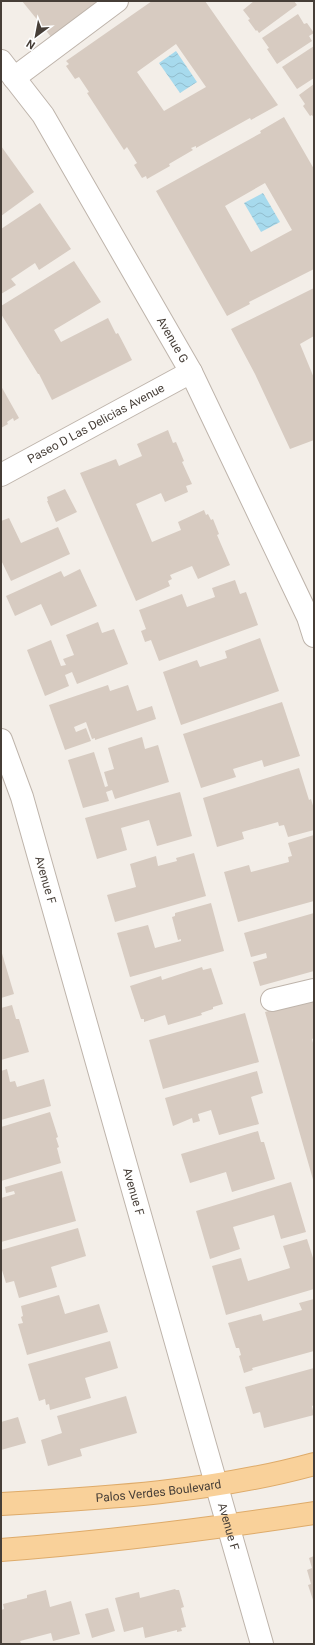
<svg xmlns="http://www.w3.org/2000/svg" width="315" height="1645" viewBox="0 0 315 1645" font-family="Roboto,sans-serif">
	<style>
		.water { fill: url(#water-waves) }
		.building { fill: #d7cbc1; fill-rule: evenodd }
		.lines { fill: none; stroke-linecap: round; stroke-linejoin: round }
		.minor-casing { stroke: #beb4ab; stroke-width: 24 }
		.major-casing { stroke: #deab6a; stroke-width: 24 }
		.minor { stroke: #fff; stroke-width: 22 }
		.major { stroke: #f9d19a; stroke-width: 22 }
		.labels { text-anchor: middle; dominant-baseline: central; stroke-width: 3; stroke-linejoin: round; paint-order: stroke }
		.street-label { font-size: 12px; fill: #463e37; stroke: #fff }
	</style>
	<defs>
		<pattern id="water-waves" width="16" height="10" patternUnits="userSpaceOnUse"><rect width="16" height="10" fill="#a7daed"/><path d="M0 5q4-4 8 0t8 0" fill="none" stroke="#91bccc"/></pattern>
	</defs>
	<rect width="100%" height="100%" fill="#f3eee8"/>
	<!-- water -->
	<g class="water">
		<path d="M176,51L197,82L180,93L159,63Z"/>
		<path d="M263,193L280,222L261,232L244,203Z"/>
	</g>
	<!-- building -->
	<g class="building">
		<path d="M22,1H98L52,38Z"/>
		<path d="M152,1H205L278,105L251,120L250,118L196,148V146L191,148L193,150L169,164L170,166L147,179L146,176L142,178L134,165L137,163L127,147L124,150L87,93L89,92L79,77L75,79L66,66L69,64L66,61ZM176,44L206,87L164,111L137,72Z"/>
		<path d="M254,1H294L297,5L259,33L257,30L256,31L248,20L250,19L243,10Z"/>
		<path d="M298,14L304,24L307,23L314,33L309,36L312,41L277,64L267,49L269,48L262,38Z"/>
		<path d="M314,46V78L297,89L282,67Z"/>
		<path d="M314,84V118L312,115L310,116L303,106L305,104L299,95Z"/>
		<path d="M284,117L314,169V269L249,302L250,304L227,316L156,191L261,133L260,131ZM265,183L292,230L251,252L225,206Z"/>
		<path d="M1,146L34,192L1,216Z"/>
		<path d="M40,203L71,249L39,270L35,263L11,279L16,285L1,294V229Z"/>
		<path d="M74,261L101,302L54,330L61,342L108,318L116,334L118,333L132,360L52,400L39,374H38L1,314V306Z"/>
		<path d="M314,288V336L300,344L314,378V440L290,449L255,374L231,329Z"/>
		<path d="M1,386L19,418L14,421L13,418L7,422L8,424L1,428Z"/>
		<path d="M168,430L173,443L176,442L184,461L182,462L192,484L186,486L188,492L165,502L161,493L136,504L152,542L181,530L178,522L204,510L206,515L208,514L211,520L213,519L219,534L217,535L230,565L198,579L192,566L170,575L172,579L168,581L170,586L136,601L80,473L116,459L119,466L142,456L137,444Z"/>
		<path d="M65,489L77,512L56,522L47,501H48L47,497Z"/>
		<path d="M9,518L21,543L58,527L70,554L11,581L1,560V521Z"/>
		<path d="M80,569L97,606L51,626L41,604L15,616L6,596L61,571L64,577Z"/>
		<path d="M235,580L240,594L246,592L258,625L159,661L151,640L145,642L141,631L146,629L139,610L182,594L187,607L215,597L212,588Z"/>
		<path d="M98,622L102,633L114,629L128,664L77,684L72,672L65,675L69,686L45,696L27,650L51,640L61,666L66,665L63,659L74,655L66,635Z"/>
		<path d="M260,638L279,691L181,725L163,672L197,660L200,667L227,658L225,651Z"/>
		<path d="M108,685L110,691L128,685L137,711L152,706L156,719L95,740V738L92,739L86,722L74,727L76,732L86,728L91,741L65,750L49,705Z"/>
		<path d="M282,702L300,756L264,767L262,760L233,769L236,777L201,788L183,734Z"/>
		<path d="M142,737L145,749L158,745L169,782L115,799L112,790L106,792L109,801L83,808L68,760L94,752L105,787L108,786L104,772L114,769L108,748Z"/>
		<path d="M299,768L309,800L311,799L314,809V830L288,837L284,825L279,826L278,822L242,832L244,839L217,847L203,798Z"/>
		<path d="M180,792L192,836L157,846L149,820L121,828L127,850L97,859L85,818Z"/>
		<path d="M314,835V901L238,922L224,872L249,865L251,872L289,862L288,857L292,856L288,843Z"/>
		<path d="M194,853L206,896L115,922L107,895L136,887L130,864L156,856L158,866L177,861L176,858Z"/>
		<path d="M211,903L224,951L130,977L117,933L148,925L155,948L181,941V939L178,940L172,917L175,916V913Z"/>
		<path d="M314,913V971L260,986L253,962L267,958L266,953L251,957L244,933Z"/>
		<path d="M1,950L14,994L1,998Z"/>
		<path d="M202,967L203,970L211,968L223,1004L213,1007V1009L201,1013L202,1015L168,1025L165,1015L144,1022V1019H141L130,986L161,976L162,980Z"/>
		<path d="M314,998V1038L312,1039L314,1047V1183L265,1012Z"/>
		<path d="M12,1005L16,1019H19L29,1052L1,1060V1008Z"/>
		<path d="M245,1013L259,1062L163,1089L149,1040Z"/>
		<path d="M7,1069L10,1082L15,1081L17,1087L44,1079L51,1106L1,1120V1071Z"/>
		<path d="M257,1071L263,1093L251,1097L259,1124L219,1135L211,1110L198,1114L200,1121L193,1123L192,1118L173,1126L165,1098Z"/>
		<path d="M50,1112L58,1137L56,1138L59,1147L57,1148L61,1163L1,1181V1127Z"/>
		<path d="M258,1131L261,1142H264L275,1179L232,1192L226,1172L190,1183L181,1154Z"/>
		<path d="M62,1171L76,1221L1,1242V1198L15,1194L14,1191L6,1193L5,1187Z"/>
		<path d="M291,1182L306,1232L281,1239L274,1215L233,1227L240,1249L210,1259L196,1211Z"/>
		<path d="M78,1228L86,1256L51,1267L57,1287L19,1298L14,1281L6,1283L1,1267V1250Z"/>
		<path d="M307,1239L314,1261V1289L226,1315L212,1266L241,1258L248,1281L290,1268L283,1246Z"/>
		<path d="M59,1295L65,1314L99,1304L108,1332L27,1355L18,1324L23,1323L21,1317L23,1316L21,1306Z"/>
		<path d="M314,1299V1351L252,1368L253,1370L244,1373L239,1356L241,1355L239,1348H236L228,1323L261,1314L263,1321L302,1310L299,1303Z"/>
		<path d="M110,1341L118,1368L85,1378L91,1398L50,1410L49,1404L46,1405L45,1399L39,1401L28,1364Z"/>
		<path d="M314,1368V1405L312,1406L314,1415L264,1428L260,1412L253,1414L245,1387Z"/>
		<path d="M126,1396L137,1433L80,1449L82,1456L48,1466L41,1440L62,1433L57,1416Z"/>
		<path d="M18,1417L26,1443L1,1450V1422Z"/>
		<path d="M314,1556V1603L308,1585L311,1584L307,1570L312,1568L309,1558Z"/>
		<path d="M175,1589L176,1590H179L184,1607L181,1608L186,1627L181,1628L182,1631L177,1632V1630L145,1638L143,1627L124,1632L115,1598L139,1592L140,1598Z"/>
		<path d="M46,1590L50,1607L71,1601L80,1634L53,1641L51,1633L20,1641L21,1643L18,1644H1V1610L4,1609L3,1604L27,1598V1595Z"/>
		<path d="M108,1608L115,1631L92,1638L85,1614Z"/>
	</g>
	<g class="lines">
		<!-- minor casing -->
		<g class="minor-casing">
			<g id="minor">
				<path id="s1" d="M1,61L43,115L191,372L308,617L314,636"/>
				<path d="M14,78L117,1"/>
				<path id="s2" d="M1,475L191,372"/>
				<path id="s3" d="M1,740L22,797L205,1445L262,1644"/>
				<path d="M272,1000L314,990"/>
			</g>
		</g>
		<!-- major casing -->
		<g class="major-casing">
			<g id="major">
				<path id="s4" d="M1,1504C106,1498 212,1492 314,1464"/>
				<path d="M1,1550C106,1542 210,1529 314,1513"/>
			</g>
		</g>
		<!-- minor -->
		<use href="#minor" class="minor"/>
		<!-- major -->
		<use href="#major" class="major"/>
	</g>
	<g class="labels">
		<!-- street labels -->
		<g class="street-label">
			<text stroke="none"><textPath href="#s1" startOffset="328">Avenue G</textPath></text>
			<text stroke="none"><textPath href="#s2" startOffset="108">Paseo D Las Delicias Avenue</textPath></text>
			<text stroke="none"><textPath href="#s3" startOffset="147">Avenue F</textPath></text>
			<text stroke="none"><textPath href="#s3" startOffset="471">Avenue F</textPath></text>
			<text stroke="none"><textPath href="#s4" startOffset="158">Palos Verdes Boulevard</textPath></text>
			<text stroke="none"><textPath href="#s3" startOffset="819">Avenue F</textPath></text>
		</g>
	</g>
	<!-- border -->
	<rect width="315" height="1645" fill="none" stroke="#463e37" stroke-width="4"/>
	<!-- north arrow -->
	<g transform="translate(36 36) rotate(212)" stroke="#ffffff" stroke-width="3" paint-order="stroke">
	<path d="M0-3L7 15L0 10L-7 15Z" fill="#463e37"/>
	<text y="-6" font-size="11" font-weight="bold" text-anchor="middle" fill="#463e37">N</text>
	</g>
</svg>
